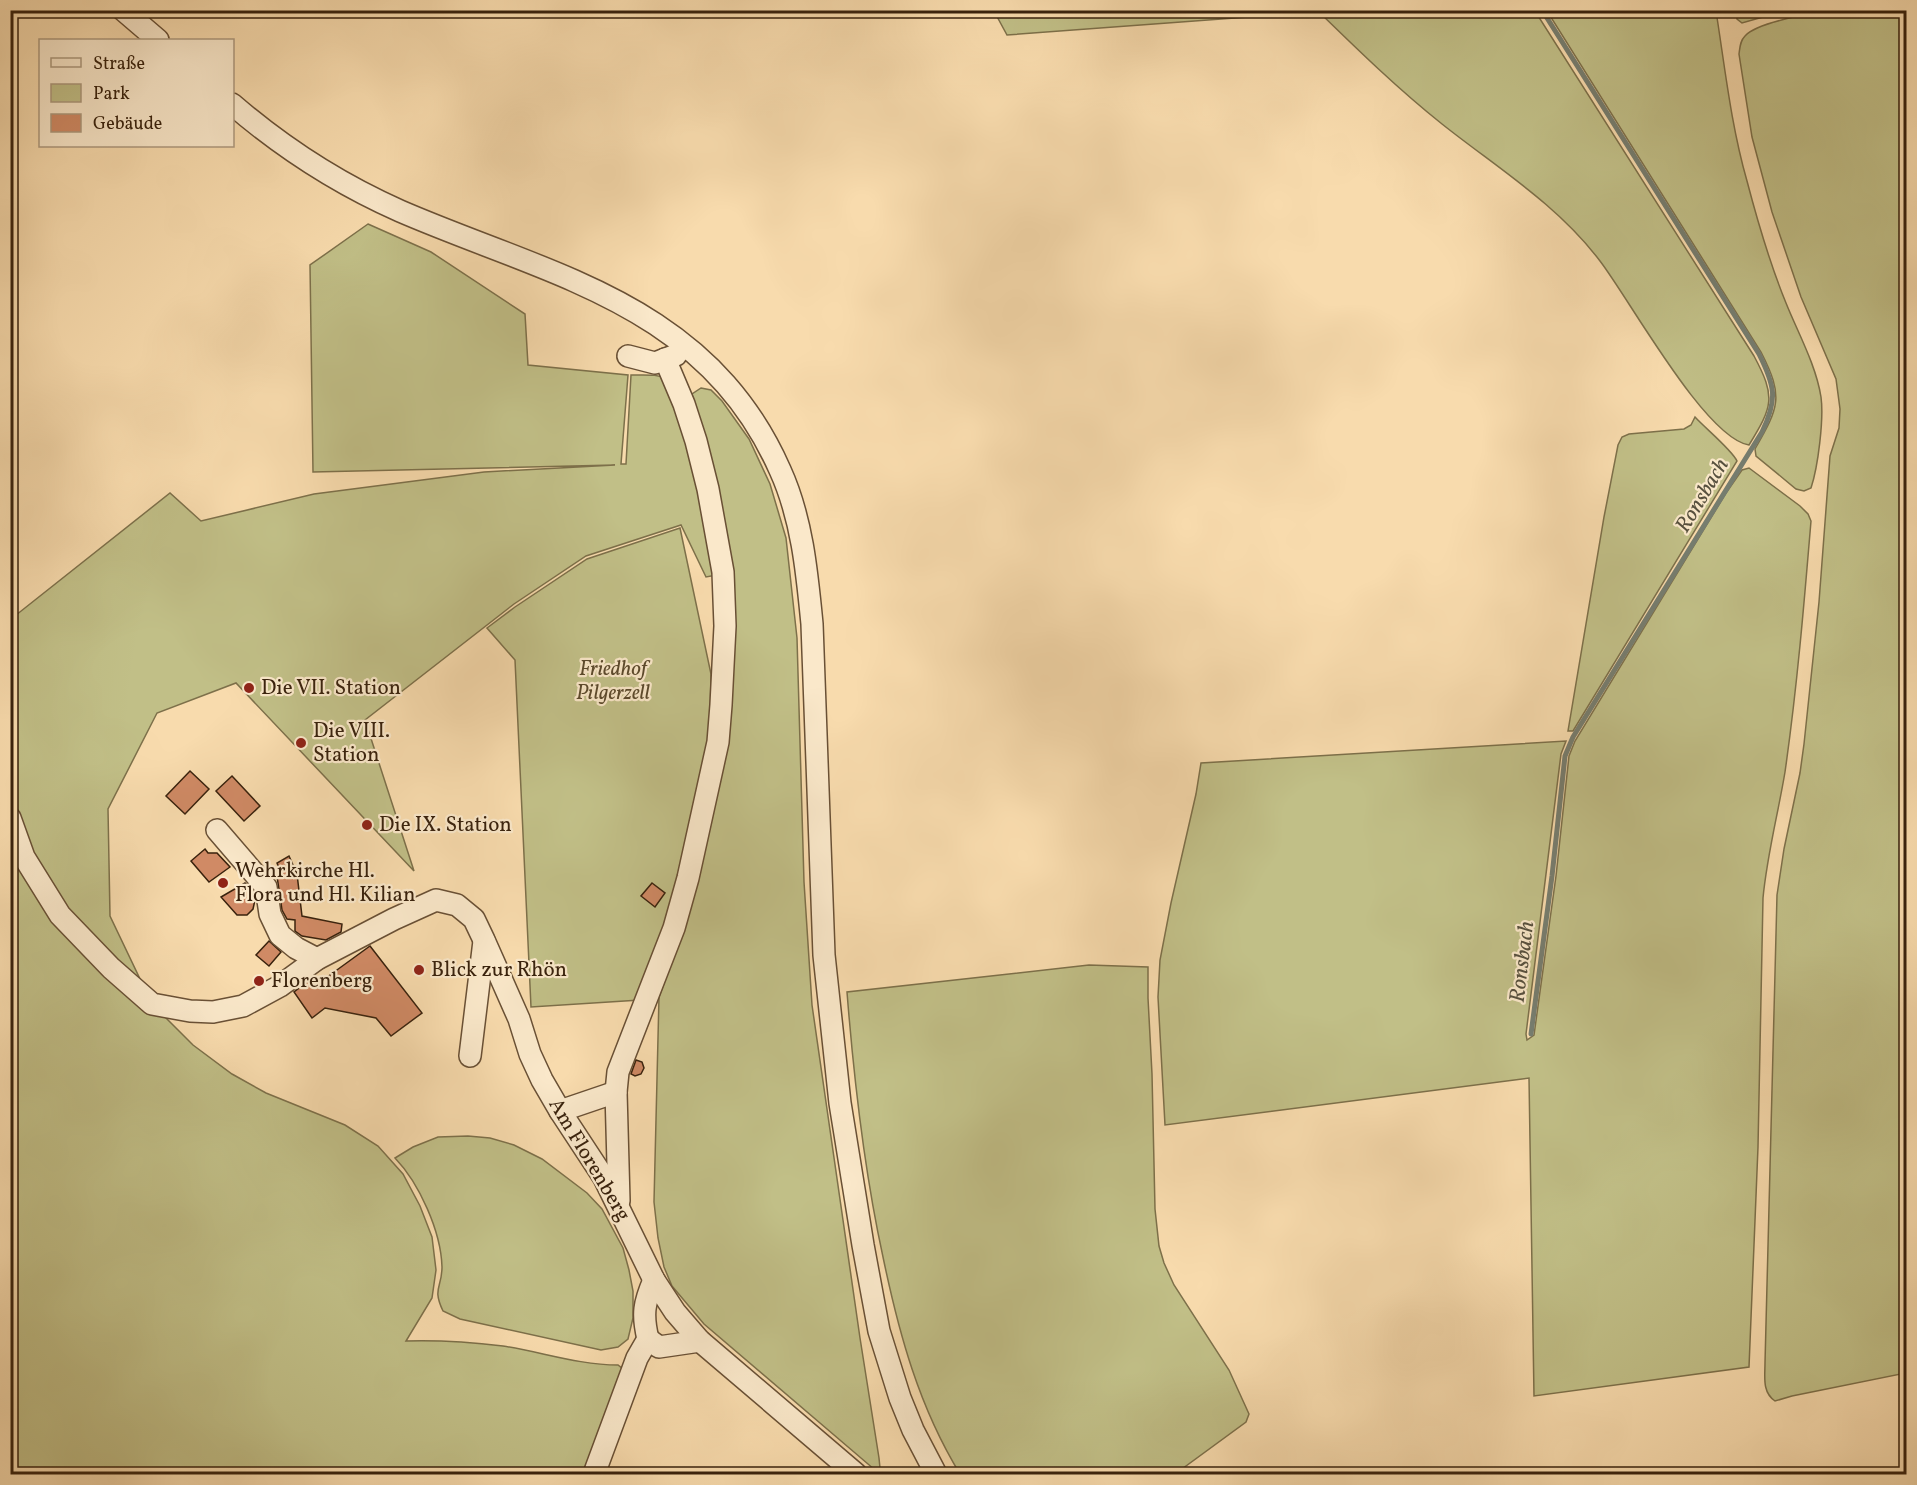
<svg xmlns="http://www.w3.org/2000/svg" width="1917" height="1485" viewBox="0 0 1917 1485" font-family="Vollkorn,serif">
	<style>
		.green { fill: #c1bf87; stroke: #7d704a; stroke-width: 1.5 }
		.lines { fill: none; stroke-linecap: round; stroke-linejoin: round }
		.stream { stroke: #767d6f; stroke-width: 5 }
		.building { fill: #d08a65; stroke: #39220d; stroke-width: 1.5 }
		.minor-casing { stroke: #695035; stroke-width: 24 }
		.minor { stroke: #fae8ca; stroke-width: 21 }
		.poi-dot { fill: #8f2418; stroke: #fae8ca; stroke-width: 2 }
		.labels { text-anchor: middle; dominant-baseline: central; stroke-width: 4.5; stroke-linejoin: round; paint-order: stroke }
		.park-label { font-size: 21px; font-style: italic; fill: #5b492c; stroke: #fae8ca }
		.poi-label { font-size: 21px; fill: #39220d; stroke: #fae8ca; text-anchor: start }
		.street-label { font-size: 21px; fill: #39220d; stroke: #fae8ca }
		.water-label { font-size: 22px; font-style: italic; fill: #57503e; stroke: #fae8ca }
	</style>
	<rect width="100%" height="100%" fill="#f8dbad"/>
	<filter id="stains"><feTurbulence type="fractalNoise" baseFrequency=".00333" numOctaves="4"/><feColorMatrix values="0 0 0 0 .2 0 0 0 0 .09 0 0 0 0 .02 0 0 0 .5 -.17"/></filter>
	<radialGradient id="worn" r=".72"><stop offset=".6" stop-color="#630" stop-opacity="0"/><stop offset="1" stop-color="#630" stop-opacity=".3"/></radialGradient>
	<!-- green -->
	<g class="green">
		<path d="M1301,11L1303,13L1007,35L994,11Z"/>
		<path d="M1318,11H1535L1754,356C1776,397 1773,406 1749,445C1705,438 1630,300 1600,261C1557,204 1496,167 1442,124C1398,89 1358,50 1318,11Z"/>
		<path d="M1547,11H1716C1725,68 1731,125 1747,181C1758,223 1770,264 1786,303C1798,333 1816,365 1821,397C1824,419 1818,467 1811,488L1804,491L1796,489L1756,456L1755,449C1779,407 1784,397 1761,352Z"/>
		<path d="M1736,11V10L1784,11L1742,23L1737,19Z"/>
		<path d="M1826,11H1906V1373L1792,1396L1775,1401C1762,1392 1765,1377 1765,1363L1777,895L1784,849L1800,773L1804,744L1819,602L1830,456L1839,428L1840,409L1836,379L1801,297L1772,212L1752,137L1739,54C1740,47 1740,41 1745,36C1757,22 1808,14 1826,11Z"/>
		<path d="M368,224L431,252L525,314L528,365L628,375L621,464H626L631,375C665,375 665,372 679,404L717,575L706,577L681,525L586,556L514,604L365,720L414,871L236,683L157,713L108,809L110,916L152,1004L193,1045L232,1074L266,1093L345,1125L378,1146L403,1174L420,1206L432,1237L436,1270L432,1298L406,1341C439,1340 470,1342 503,1346C542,1352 579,1365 618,1365L623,1369L587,1474H11V619L170,493L201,521L314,494L484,472L615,465L313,472L310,265Z"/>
		<path d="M701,388L711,390L722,401L749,439L770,484L786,538L797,638L804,882L812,1005L860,1338L879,1458L880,1468L875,1470L704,1324L672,1286L664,1267L658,1238L654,1202L659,997L683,929L729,669L689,403L692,394Z"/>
		<path d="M1695,417C1705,428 1732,450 1737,461L1573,731H1568L1604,517L1618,445L1622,437L1629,434L1684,429L1691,425Z"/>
		<path d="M1749,468L1800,506L1808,514L1811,521C1804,605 1797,688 1785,772C1778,814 1767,855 1763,898L1758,1147L1749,1367L1534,1396L1529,1078L1165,1125L1158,997L1160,960L1171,903L1196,794L1201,763L1566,741L1561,754L1526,1034L1527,1040L1534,1035L1556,876L1569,756L1575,741L1726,493L1742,470Z"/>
		<path d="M680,528L711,674L710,725L703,782L682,880L640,1000L531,1007L515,660L487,628L515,607L587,559Z"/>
		<path d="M1089,965L1148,967V998L1152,1074L1155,1209L1159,1246L1164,1263L1174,1285L1229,1370L1249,1414L1246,1422L1175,1474H960C919,1407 899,1334 883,1257C864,1170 854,1081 847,992Z"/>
		<path d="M468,1136L490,1138L514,1145L542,1159L587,1193L602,1209L623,1248L629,1270L633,1291V1318L628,1339L618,1347L601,1350L460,1319L443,1311C432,1288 442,1288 442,1267C441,1231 419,1183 395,1158L413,1147L438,1137Z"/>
	</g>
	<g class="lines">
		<!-- stream -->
		<path class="stream" d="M1531,1034L1552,876L1565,756L1573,737L1762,432C1778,399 1775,386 1759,354L1542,10"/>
	</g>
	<!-- building -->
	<g class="building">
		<path d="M190,771L209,789L185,814L166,796Z"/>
		<path d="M232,776L260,806L244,821L216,791Z"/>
		<path d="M205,849L208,853H217L230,867L209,882L191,861Z"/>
		<path d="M289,856L297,874L302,916L342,924L341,932L326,940L302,936L295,931V920L287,919L282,910L277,876L282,875L277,863Z"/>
		<path d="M245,883L254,893L255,900L253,909L247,915H237L221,897Z"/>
		<path d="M652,883L665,893L655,907L641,896Z"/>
		<path d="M269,941L281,952L269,966L256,955Z"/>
		<path d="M370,946L422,1013L391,1036L376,1018L325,1008L312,1018L294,992L315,976L319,983Z"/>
		<path d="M636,1060L642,1062L644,1068L641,1074L635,1076L631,1074Z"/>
	</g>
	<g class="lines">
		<!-- minor casing -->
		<g class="minor-casing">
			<g id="minor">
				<path d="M123,10L158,40"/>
				<path d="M232,104C283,148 339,184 400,211C550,276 706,303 780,470C802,518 807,572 812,624L824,955L840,1103L863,1245L879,1331L900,1398L913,1430L936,1474"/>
				<path d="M628,356L655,363L676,355"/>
				<path d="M10,818L24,857L60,915L111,968L152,1004L190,1011L213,1012L243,1006L280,986L317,959L394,919L436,900L457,905L474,919L484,940L519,1019L530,1054L542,1080L560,1111L604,1178L654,1280L675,1312L700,1341L856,1474"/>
				<path d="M217,830L266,887L270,914L280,935L296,948L317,959"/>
				<path d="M470,1056L484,941"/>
				<path d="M560,1111L616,1092"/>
				<path d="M619,1201L616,1092L618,1072L674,928L688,878L718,742L721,705L725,626L723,572L708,489L696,441L684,404L665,359"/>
				<path d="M648,1339C642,1314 644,1303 654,1280"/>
				<path d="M594,1474L637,1358L648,1339L659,1347L700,1341"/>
			</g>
		</g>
		<!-- minor -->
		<use href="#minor" class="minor"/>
	</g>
	<!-- markers -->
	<g class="poi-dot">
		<circle cx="249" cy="688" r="6"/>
		<circle cx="301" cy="743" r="6"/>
		<circle cx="367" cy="825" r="6"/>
		<circle cx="223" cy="883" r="6"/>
		<circle cx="419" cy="970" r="6"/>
		<circle cx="259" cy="981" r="6"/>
	</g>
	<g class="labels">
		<!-- park labels -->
		<g class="park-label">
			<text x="613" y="669">Friedhof<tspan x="613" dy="24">Pilgerzell</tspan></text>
		</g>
		<!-- poi labels -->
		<g class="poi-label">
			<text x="261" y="688">Die VII. Station</text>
			<text x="313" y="731">Die VIII.<tspan x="313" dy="24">Station</tspan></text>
			<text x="379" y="825">Die IX. Station</text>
			<text x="235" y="871">Wehrkirche Hl.<tspan x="235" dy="24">Flora und Hl. Kilian</tspan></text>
			<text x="431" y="970">Blick zur Rhön</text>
			<text x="271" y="981">Florenberg</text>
		</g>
		<!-- street labels -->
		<g class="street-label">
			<text transform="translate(589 1160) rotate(59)">Am Florenberg</text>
		</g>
		<!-- water labels -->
		<g class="water-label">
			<text transform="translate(1703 496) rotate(-59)">Ronsbach</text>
			<text transform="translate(1523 962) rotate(-83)">Ronsbach</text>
		</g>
	</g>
	<!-- margin -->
	<rect width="1917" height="1485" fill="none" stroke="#f8dbad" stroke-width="36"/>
	<rect x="12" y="12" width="1893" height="1461" fill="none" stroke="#39220d" stroke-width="3"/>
	<rect x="18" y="18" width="1881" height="1449" fill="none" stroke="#39220d" stroke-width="1.5"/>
	<!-- legend -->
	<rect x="39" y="39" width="195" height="108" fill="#fae8ca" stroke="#ad997e" stroke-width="1.5"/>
	<rect x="51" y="58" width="30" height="9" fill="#fae8ca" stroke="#ad997e" stroke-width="1.5"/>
	<text x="93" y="69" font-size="18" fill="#39220d">Straße</text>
	<rect x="51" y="84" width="30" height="18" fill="#c1bf87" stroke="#ad997e" stroke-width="1.5"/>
	<text x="93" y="99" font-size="18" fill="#39220d">Park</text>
	<rect x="51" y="114" width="30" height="18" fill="#d08a65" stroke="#ad997e" stroke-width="1.5"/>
	<text x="93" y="129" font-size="18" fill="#39220d">Gebäude</text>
	<rect width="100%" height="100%" filter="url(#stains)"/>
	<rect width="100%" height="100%" fill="url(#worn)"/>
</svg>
